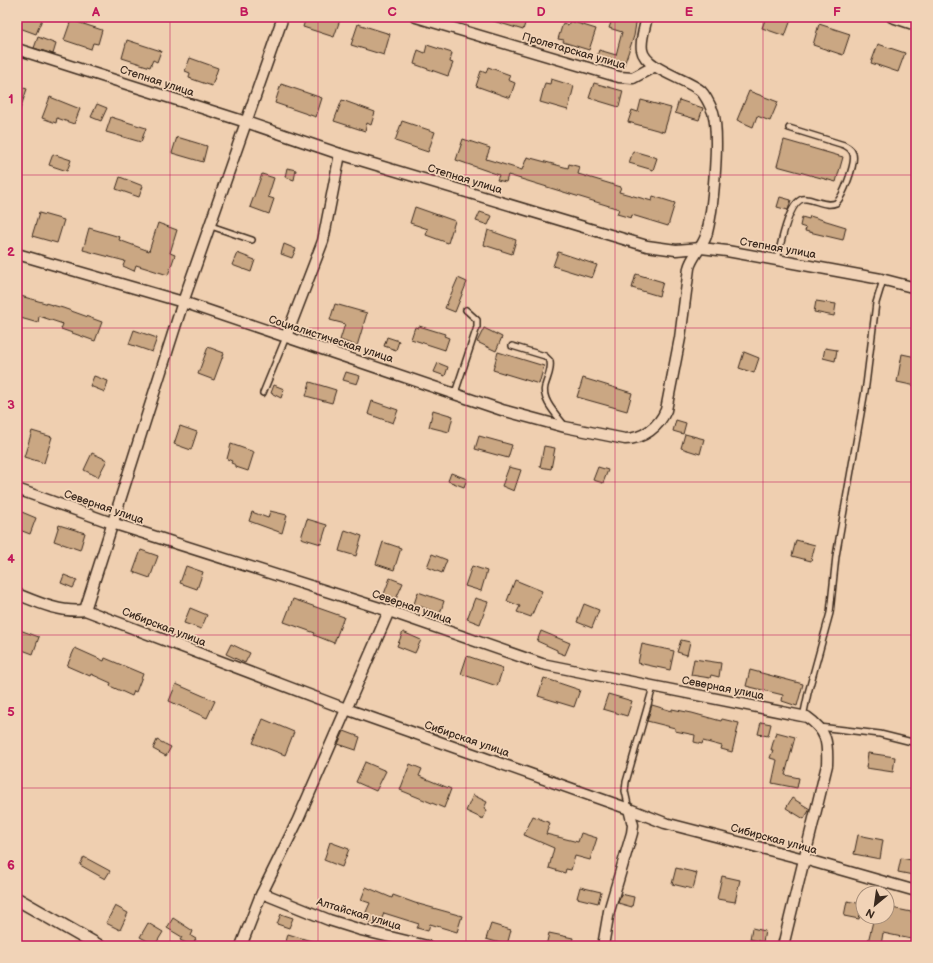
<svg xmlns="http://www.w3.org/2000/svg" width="933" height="963" viewBox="0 0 933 963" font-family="'Balsamiq Sans',sans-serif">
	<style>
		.building { fill: #caa783; stroke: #3b2a1e }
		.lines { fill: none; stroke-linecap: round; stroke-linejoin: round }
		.service-casing { stroke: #3b2a1e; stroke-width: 8 }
		.minor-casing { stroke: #3b2a1e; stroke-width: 13 }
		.tertiary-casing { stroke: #3b2a1e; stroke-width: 15 }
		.service { stroke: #f1d3b7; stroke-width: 5 }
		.minor { stroke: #f1d3b7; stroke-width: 10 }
		.tertiary { stroke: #f1d3b7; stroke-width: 12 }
		.grid { fill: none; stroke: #c2185b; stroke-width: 1; stroke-opacity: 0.55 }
		.labels { text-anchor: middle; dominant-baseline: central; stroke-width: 3.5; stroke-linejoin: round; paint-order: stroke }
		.street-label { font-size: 11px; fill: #3b2a1e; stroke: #f1d3b7 }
		.neatline { fill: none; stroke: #c2185b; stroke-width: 1.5 }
		.grid-label { font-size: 13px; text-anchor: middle; font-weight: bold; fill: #c2185b }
	</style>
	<rect width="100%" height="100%" fill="#efcfb0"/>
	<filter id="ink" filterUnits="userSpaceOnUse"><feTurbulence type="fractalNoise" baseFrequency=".025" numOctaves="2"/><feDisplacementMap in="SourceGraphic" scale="8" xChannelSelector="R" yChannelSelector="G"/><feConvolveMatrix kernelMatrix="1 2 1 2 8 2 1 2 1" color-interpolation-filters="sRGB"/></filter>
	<g filter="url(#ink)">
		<!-- building -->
		<g class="building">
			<path d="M17,17H43L36,34L17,27Z"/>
			<path d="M306,17H341L334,37L303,27Z"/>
			<path d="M487,17H527L523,30L487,19Z"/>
			<path d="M613,17H637L634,36L623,68L596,60L599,50L616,55L622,32L609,28Z"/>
			<path d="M766,17H792L785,36L762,28Z"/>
			<path d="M71,20L102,30L98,44L93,43L91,49L64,40Z"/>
			<path d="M570,21L596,29L589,50L563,42L564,40L558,39L563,23L568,25Z"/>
			<path d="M358,24L390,34L384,55L351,45Z"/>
			<path d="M819,24L850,34L843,55L813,45Z"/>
			<path d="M38,37L56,44L53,54L34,48Z"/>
			<path d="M127,40L161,51L157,62L153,60L150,67L122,58Z"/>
			<path d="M878,44L905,53L898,72L871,63Z"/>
			<path d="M427,45L452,53L450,62L453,63L448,76L414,64L418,50L425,53Z"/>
			<path d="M190,58L218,68L212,86L189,78L190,73L185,71Z"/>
			<path d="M488,67L510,75L508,80L515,83L510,98L476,86L481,71L486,73Z"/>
			<path d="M551,79L574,86L568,110L540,102L545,83L550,84Z"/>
			<path d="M594,83L623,91L619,107L589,98Z"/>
			<path d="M281,84L322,98L316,117L275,103Z"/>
			<path d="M17,86L27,89L18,115L17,114Z"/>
			<path d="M749,91L778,102L770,121L757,116L753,127L737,120Z"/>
			<path d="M50,97L80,109L74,124L57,118L56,123L42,118Z"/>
			<path d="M342,100L375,112L371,125L367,123L365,131L334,121Z"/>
			<path d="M641,100L671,108L664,132L628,122L632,110L638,112Z"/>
			<path d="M679,100L703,108L699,120L675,113Z"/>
			<path d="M97,104L107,108L101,121L91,117Z"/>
			<path d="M111,117L146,128L141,142L106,132Z"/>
			<path d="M402,121L435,132L428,152L395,141Z"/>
			<path d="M177,137L207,146L203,162L172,153Z"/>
			<path d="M463,139L490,148L486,159L522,170L527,157L568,168L569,164L580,167L578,174L621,187L619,192L652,201L653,196L675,203L668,226L632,215L631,218L617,214L619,209L508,175L506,182L497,180L499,175L456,160Z"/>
			<path d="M784,140L843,157L836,182L777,166Z"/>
			<path d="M633,151L657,158L653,170L629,163Z"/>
			<path d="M53,154L71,160L67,171L49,165Z"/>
			<path d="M287,168L296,170L294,180L285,177Z"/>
			<path d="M262,174L274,178L268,197L274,199L269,214L250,207Z"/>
			<path d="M120,177L143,186L139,197L116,189Z"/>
			<path d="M780,197L791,200L788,210L777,207Z"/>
			<path d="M415,207L455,221L448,243L426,235L428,229L410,223Z"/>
			<path d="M480,212L492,216L488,225L476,221Z"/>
			<path d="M39,213L64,220L57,243L32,236Z"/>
			<path d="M810,216L846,227L843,240L805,231L806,228L800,226L802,217L809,219Z"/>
			<path d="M158,223L177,230L170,253L175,255L168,275L136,265L134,271L123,266L125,261L83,250L89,228L120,237L119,240L149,251Z"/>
			<path d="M488,230L516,240L512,254L484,245Z"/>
			<path d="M284,244L296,249L292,258L281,254Z"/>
			<path d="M558,252L597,265L592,278L553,266Z"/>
			<path d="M237,253L255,260L251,272L232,265Z"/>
			<path d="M636,274L663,282L659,296L632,288Z"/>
			<path d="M458,278L467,282L455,312L445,308Z"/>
			<path d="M17,295L63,308L102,322L95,341L61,329L63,324L39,316L38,323L17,317Z"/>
			<path d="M816,301L836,304L834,316L814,312Z"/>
			<path d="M335,304L367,313L357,346L340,340L345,324L330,320Z"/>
			<path d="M419,326L445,334L444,336L449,338L445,350L411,339L415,327L418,328Z"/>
			<path d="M484,328L502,337L496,351L477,342Z"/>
			<path d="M134,330L157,338L152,352L129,344Z"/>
			<path d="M387,337L399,341L396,350L384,346Z"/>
			<path d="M208,347L224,353L214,380L198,374Z"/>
			<path d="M825,348L837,350L835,361L823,358Z"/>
			<path d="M498,352L544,366L539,384L493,370Z"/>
			<path d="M744,352L759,358L754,373L739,368Z"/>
			<path d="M902,354L916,357V386L897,382Z"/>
			<path d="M438,363L448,367L445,376L434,372Z"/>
			<path d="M346,372L360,376L357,384L343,380Z"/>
			<path d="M94,376L108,381L105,392L90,386Z"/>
			<path d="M583,378L632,393L627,411L577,397Z"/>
			<path d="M310,382L336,390L332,403L306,396Z"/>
			<path d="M274,385L284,389L281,398L271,393Z"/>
			<path d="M372,401L398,410L393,423L368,414Z"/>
			<path d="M433,410L453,416L449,432L429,427Z"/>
			<path d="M676,420L686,423L683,434L673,431Z"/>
			<path d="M180,426L197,432L191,450L174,444Z"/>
			<path d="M32,431L52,437L44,463L24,457Z"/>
			<path d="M685,434L704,439L700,454L681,448Z"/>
			<path d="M479,436L512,445L508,458L475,449Z"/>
			<path d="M231,444L254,452L248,471L236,467V465L231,463L232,461L227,459Z"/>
			<path d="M544,446L555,448L551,469L540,467Z"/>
			<path d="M92,453L107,460L98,477L84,470Z"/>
			<path d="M509,467L521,470L514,491L502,486Z"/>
			<path d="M598,467L608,470L603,483L593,480Z"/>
			<path d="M451,473L467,479L464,487L448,481Z"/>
			<path d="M17,510L36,518L30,534L17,529Z"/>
			<path d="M270,511L287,515L282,533L249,521L252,512L268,518Z"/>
			<path d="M307,519L327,525L321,544L301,538Z"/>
			<path d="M59,525L85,533L80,550L54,541Z"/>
			<path d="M345,530L362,536L356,556L339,551Z"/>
			<path d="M796,540L815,545L811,561L792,556Z"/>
			<path d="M383,542L401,548L394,570L376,564Z"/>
			<path d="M141,550L158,556L150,578L133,572Z"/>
			<path d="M432,554L447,560L442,573L427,567Z"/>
			<path d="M186,566L203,572L197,589L180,583Z"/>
			<path d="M472,566L487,571L481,591L465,586Z"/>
			<path d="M64,575L77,580L73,588L61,583Z"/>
			<path d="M390,578L403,583L396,599L384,594Z"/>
			<path d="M515,580L542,591L531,617L517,612L520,606L507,601Z"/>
			<path d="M418,592L444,601L440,614L414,604Z"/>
			<path d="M475,598L488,602L480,624L467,619Z"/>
			<path d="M293,599L344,617L334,643L314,635L315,633L284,622Z"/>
			<path d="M584,604L599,610L592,628L577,622Z"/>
			<path d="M190,608L207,615L201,629L184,623Z"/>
			<path d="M17,629L39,637L33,654L17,648Z"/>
			<path d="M541,631L570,643L565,655L557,652V650L537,641Z"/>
			<path d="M403,632L421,640L415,653L397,646Z"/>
			<path d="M681,640L690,642L687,655L677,652Z"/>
			<path d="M231,644L250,653L245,663L226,654Z"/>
			<path d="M642,644L674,651L670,670L638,663Z"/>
			<path d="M75,648L104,661L105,658L143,674L136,692L134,691L132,696L110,686L111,683L91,674L90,676L67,666Z"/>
			<path d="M467,656L503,668L497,686L461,674Z"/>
			<path d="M694,659L721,663L719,677L711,675L710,678L691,675Z"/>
			<path d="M750,670L803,684L797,706L782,701L783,695L746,686Z"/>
			<path d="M544,678L580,690L574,707L538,696Z"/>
			<path d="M176,684L215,701L207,718L169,701Z"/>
			<path d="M608,694L632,701L627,716L603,709Z"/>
			<path d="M652,705L672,711V709L692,713L721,721L722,719L739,723L732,752L721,749L722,746L703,741L702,744L694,742L695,735L675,731V728L647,721Z"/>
			<path d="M263,719L294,732L285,755L253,743Z"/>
			<path d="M761,722L771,724L768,736L758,734Z"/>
			<path d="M344,731L360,737L356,750L338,744Z"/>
			<path d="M776,732L795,737L785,775L799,778L797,788L772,783L777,760L770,758L773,750H771Z"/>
			<path d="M157,740L171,747L166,756L153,749Z"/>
			<path d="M868,753L895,757L893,772L866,768Z"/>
			<path d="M365,762L386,771L376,791L356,782Z"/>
			<path d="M410,764L422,769L419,776L451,789L444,808L400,790Z"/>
			<path d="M473,795L487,802L484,808L487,810L483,819L466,811Z"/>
			<path d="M792,798L810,809L804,819L786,808Z"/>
			<path d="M533,816L550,823L546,834L578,842L581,833L597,838L590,860L575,856L571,870L566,869L565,873L549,868L554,848L524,835Z"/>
			<path d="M858,835L883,840L880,859L854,854Z"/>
			<path d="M330,842L349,849L342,867L324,860Z"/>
			<path d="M84,857L110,871L105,879L80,865Z"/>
			<path d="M901,858L916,861L913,875L898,872Z"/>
			<path d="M676,868L697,873L693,889L672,884Z"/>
			<path d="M722,876L740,880L735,902L717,899Z"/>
			<path d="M366,887L392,898L393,895L415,903L462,916L457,932L430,924L428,931L417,928L419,924L384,913L379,926L363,919L370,903L361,900Z"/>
			<path d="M580,887L601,892L598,903L577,898Z"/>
			<path d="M621,894L634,897L632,907L618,903Z"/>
			<path d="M847,901L862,904L859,919L844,916Z"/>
			<path d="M115,906L128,913L120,930L106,923Z"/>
			<path d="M887,907L916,913V940L883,933L881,945L868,942L874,917H887Z"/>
			<path d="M281,914L293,918L289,928L277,924Z"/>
			<path d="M173,918L193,931L191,936L196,939L192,946L180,940L182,937L167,928Z"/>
			<path d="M148,923L163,932L155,945L140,937Z"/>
			<path d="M491,924L511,930L507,945L486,939Z"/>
			<path d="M752,928L765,931L763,942L750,939Z"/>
			<path d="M549,933L573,938L571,946H546Z"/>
			<path d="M288,934L321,944V946H285Z"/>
		</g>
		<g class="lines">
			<!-- service casing -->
			<g class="service-casing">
				<g id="service">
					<path d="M211,226L252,240"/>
					<path d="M777,260C780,248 789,196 806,199C816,200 826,207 836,203C843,197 856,163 853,154C852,150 848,147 844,145L789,128"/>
					<path d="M512,346L545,356L550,361C552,370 547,378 545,386C541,400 557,415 565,426"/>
					<path d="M263,393L286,337"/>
					<path d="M455,393L477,327V320L466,310"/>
					<path d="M803,717L808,693L830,613L836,556L866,385L876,303L883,280"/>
					<path d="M819,727L880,734L916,743"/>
					<path d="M629,809L625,791L626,782L653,687"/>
				</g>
			</g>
			<!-- minor casing -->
			<g class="minor-casing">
				<g id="minor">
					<path d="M416,17L619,77L633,78L655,66"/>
					<path d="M892,17L916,25"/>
					<path d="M17,49L246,122L340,154L647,246L676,250L701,248L727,251L881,279L916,288"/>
					<path d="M17,254L183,302L502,410L565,427L625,439C643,439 659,427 666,410L680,338L689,268C692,256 702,248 706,236C713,212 720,136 713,112C710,105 706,96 701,91C687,79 645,69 642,50C640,40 645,27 647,17"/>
					<path d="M286,337L323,241L340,154"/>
					<path d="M17,489L112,523L389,611L542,664L807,717C827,731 828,742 827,765L783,946"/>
					<path d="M17,594C39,603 61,613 85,610L346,709L629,809L665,823L804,859L916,891"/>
					<path d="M85,610L183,302L283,17"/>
					<path d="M262,893L329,920L361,930L427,946"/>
					<path d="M241,946L260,897L297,822L389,611"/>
					<path d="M603,946L609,911L632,833L633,825L629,809"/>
				</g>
			</g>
			<!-- tertiary casing -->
			<g class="tertiary-casing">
				<path id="tertiary" d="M17,899L99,946"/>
			</g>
			<!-- service -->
			<use href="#service" class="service"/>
			<!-- minor -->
			<use href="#minor" class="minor"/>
			<!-- tertiary -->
			<use href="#tertiary" class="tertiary"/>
		</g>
	</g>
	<!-- grid -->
	<path class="grid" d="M170,17V946M318,17V946M466,17V946M615,17V946M763,17V946M17,175H916M17,328H916M17,482H916M17,635H916M17,788H916"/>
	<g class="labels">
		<!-- street labels -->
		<g class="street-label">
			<text transform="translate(574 51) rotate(16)">Пролетарская улица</text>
			<text transform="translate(157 81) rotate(18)">Степная улица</text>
			<text transform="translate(465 179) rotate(17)">Степная улица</text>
			<text transform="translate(778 248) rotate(10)">Степная улица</text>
			<text transform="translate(331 339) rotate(18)">Социалистическая улица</text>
			<text transform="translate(104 507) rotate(19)">Северная улица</text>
			<text transform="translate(412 607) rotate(19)">Северная улица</text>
			<text transform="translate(164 627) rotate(21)">Сибирская улица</text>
			<text transform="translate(723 688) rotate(11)">Северная улица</text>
			<text transform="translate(467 739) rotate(19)">Сибирская улица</text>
			<text transform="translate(774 839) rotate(15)">Сибирская улица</text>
			<text transform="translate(359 914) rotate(17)">Алтайская улица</text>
		</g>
	</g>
	<!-- margin -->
	<rect width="933" height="963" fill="none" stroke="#f1d3b7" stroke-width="44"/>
	<!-- north arrow -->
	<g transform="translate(875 905) rotate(209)"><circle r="19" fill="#f1d3b7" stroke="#a88f7a"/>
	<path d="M0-3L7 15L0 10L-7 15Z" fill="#3b2a1e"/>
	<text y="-6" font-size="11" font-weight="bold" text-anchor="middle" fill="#3b2a1e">N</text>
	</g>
	<rect x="22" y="22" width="889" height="919" class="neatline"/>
	<g class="grid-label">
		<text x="96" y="16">A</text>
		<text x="244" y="16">B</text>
		<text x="392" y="16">C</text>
		<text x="541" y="16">D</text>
		<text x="689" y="16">E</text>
		<text x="837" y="16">F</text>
		<text x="11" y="103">1</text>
		<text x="11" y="256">2</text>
		<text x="11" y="409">3</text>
		<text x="11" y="563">4</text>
		<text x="11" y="716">5</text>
		<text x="11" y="869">6</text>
	</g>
</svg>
